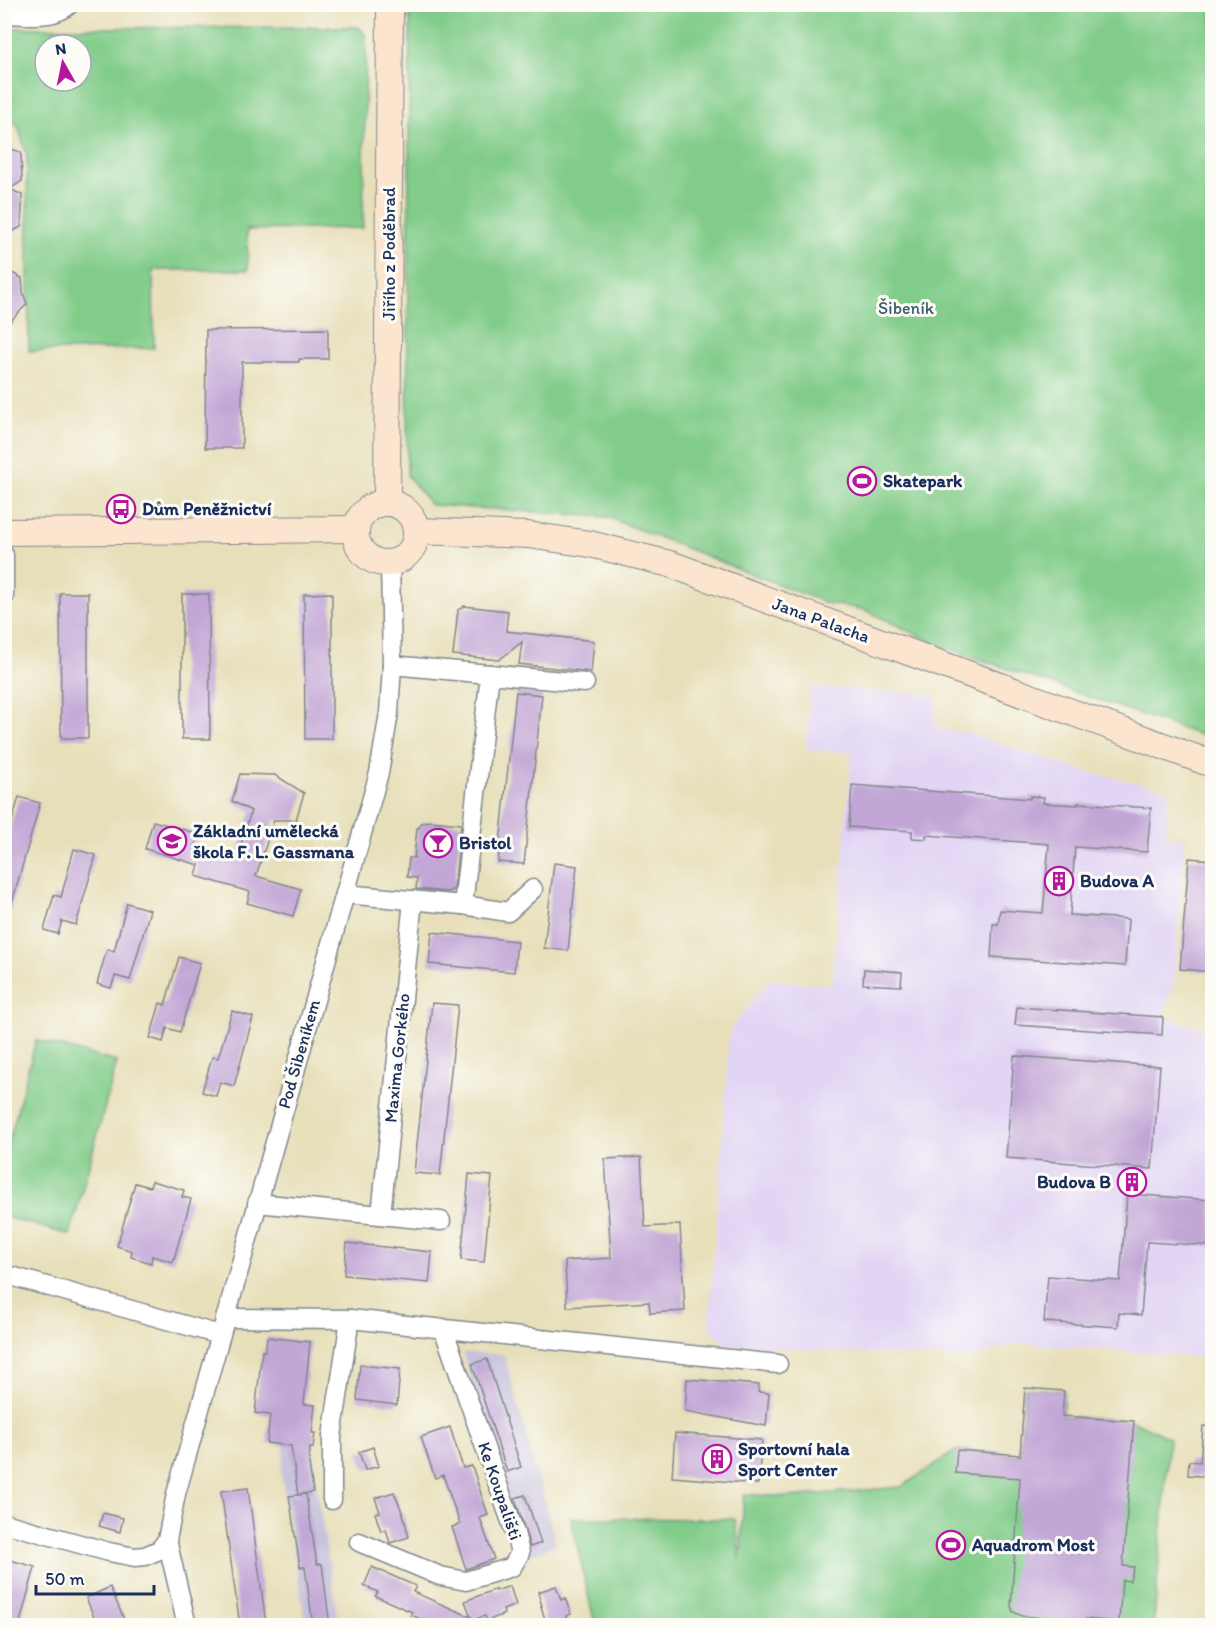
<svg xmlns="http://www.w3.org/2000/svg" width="1217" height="1630" viewBox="0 0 1217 1630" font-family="Itim,sans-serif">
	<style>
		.built { fill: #e1d4f4 }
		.industrial { fill: #c5c0db }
		.green { fill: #81cc89; stroke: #4e7e74; stroke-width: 1.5; fill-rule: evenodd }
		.building { fill: #c1a6d6 }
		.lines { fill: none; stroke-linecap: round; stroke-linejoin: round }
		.street-casing { stroke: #81878c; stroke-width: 21 }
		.secondary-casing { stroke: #81878c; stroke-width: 28 }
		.street { stroke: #fff; stroke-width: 18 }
		.secondary { stroke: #fce5cf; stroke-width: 26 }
		.labels { text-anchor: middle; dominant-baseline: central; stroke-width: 6; stroke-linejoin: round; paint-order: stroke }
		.street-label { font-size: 18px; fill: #1b2f5e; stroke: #fdfcf7 }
		.park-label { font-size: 18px; fill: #3a5e6b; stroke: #fdfcf7 }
		.poi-label { font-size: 18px; font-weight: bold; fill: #1b2f5e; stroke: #fdfcf7; text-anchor: start }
	</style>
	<rect width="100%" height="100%" fill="#fdfcf7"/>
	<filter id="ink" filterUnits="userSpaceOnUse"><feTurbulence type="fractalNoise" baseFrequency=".0167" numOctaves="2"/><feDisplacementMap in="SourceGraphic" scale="12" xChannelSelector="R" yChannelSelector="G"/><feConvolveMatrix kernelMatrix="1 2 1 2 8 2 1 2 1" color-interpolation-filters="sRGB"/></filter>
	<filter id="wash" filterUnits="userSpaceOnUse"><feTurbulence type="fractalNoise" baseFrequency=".008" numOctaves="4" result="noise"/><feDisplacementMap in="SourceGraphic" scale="24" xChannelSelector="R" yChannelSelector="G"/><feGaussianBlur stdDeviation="1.35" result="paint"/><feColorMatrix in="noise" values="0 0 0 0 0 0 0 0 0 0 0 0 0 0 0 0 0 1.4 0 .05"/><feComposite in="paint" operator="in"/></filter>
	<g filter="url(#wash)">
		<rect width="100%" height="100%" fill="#e7dfb9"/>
		<!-- built -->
		<path class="built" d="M810,687L936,695L935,729L969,733L1087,772L1165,789L1169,794L1166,837L1185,838L1174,981L1163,1017L1212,1031V1358L1019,1343L967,1358L907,1356L725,1344L709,1327L730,1030L769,980L832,985L852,752L806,750Z"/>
		<!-- industrial -->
		<g class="industrial">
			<path d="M463,1353L504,1354L556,1544L527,1556Z"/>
			<path d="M285,1445L313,1448L314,1473L339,1625H306L281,1473Z"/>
		</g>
		<!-- green -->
		<g class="green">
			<path d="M410,5H1212V739L941,646L865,610L826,603L607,517L431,505L407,475Z"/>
			<path d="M359,27L366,36L363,228L247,230L248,270H153L154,348L29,351L27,156L18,126L5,115V28ZM45,45H81V81H45Z"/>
			<path d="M36,1040L117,1062L70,1235L5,1217V1156Z"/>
			<path d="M1025,1388L1064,1391L1062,1416L1134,1421L1169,1438L1154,1621L1155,1625H595L571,1518L735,1519L740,1559L744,1494L788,1497L901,1487L957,1450L1020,1455Z"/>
		</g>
		<g id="blocks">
			<!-- building -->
			<g class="building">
				<path d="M4,147L21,152L22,181L10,189L22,195V210L21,227L4,236Z"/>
				<path d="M4,269L22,278L23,292L27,304L4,328Z"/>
				<path d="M328,329V359H299V362H242V448H205L206,330Z"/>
				<path d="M60,593H88V738H61Z"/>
				<path d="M332,593V739H305L304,594Z"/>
				<path d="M182,594H209L210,739H182Z"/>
				<path d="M464,606L508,611L506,631L594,641L591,672L519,664L522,642L499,660L453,655L458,610Z"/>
				<path d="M516,692L542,695L524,864L498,862Z"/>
				<path d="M240,774L275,775L304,793L296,820H274L256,876L301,889L293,916L247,903L250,892L196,876L199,865L145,849L153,821L199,834L195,846L237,858L251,811L232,801Z"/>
				<path d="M852,785L1030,799V796L1044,797L1043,803L1078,805V803L1151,808L1147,852L1075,847L1070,915L1128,919L1125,966L991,957L993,924H998L1000,910L1043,913L1049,844L926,835V839L912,838V831L849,827Z"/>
				<path d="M19,797L40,803L8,917L4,916V849Z"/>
				<path d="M430,821L461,824L454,889L448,892L416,889L417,878L407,877L409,858H414L417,828H419L421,823Z"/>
				<path d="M74,849L96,855L76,925L62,921L58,934L44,930L54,895L61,897Z"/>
				<path d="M1189,858L1212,860V972L1180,969Z"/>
				<path d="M554,863L577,866L568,951L544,948Z"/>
				<path d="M127,903L150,910L130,980L115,976L111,988L97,984L107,949L114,951Z"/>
				<path d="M432,932L517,941L514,972L429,964Z"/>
				<path d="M179,957L200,963L180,1032L167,1028L163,1042L150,1038L160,1003L165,1005Z"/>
				<path d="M864,969L902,972L901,986L863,984Z"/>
				<path d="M432,1003L458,1005L440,1175L414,1173Z"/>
				<path d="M1017,1007L1163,1017L1162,1035L1015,1025Z"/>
				<path d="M232,1011L253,1017L234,1086L220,1082L216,1096L202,1092L212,1057L218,1058Z"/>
				<path d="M1014,1056L1160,1066L1152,1169L1006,1158Z"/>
				<path d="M641,1157L645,1227L680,1225L685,1311L650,1313L649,1302L567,1307L565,1261L611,1258L605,1159Z"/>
				<path d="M469,1174L492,1176L484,1262L461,1260Z"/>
				<path d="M152,1181L184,1190L182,1197L191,1199L173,1262L152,1256L151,1263L131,1257L132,1251L117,1246L135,1183L150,1187Z"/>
				<path d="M1127,1194L1212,1200V1246L1147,1242L1141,1315L1119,1313L1118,1327L1044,1322L1048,1276L1120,1281Z"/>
				<path d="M347,1243L432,1252L429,1283L344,1275Z"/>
				<path d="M267,1337L310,1342L304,1404L315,1405L312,1433H315L313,1448H310L309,1463L313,1492L298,1495L291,1446L267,1443L270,1415L255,1413L262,1351H265Z"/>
				<path d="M487,1359L521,1467L507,1472L472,1364Z"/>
				<path d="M360,1365L400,1369L397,1405L357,1400Z"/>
				<path d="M687,1379L759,1385L758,1392L769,1393L766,1426L685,1411Z"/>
				<path d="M1025,1388L1064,1391L1062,1416L1134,1421L1123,1566L1134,1567L1130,1581L1122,1580L1119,1622L1086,1619L1085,1626H1075L1070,1621L1022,1616L1013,1612L1011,1606L1020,1478L955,1473L957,1450L1020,1455Z"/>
				<path d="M1203,1426L1212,1427V1477L1188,1475L1189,1461L1200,1462Z"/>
				<path d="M450,1427L463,1468L472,1466L488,1515L480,1518L494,1559L466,1569L452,1527L460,1524L443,1475L435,1478L421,1437Z"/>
				<path d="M675,1433L762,1440L758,1484L672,1477Z"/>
				<path d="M373,1447L379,1466L365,1470L359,1452Z"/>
				<path d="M248,1488L266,1624L240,1626L221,1491Z"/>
				<path d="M394,1492L403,1514L409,1537L390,1543L386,1529L381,1531L375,1513L380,1512L375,1498Z"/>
				<path d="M306,1494L317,1564H322L330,1626H313L305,1567H300L289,1496Z"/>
				<path d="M525,1495L541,1543L530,1547L515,1498Z"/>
				<path d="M103,1513L123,1518L120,1532L99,1526Z"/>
				<path d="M10,1560L35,1567L19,1626H4V1578Z"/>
				<path d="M372,1567L416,1586L413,1592L471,1617L465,1601L496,1589V1591L510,1586L516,1605L503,1610L504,1614L487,1621L485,1616L455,1626H422L424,1620L411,1615L412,1612L375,1596L378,1592L364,1586Z"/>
				<path d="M556,1586L561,1600L565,1598L571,1614L566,1616L569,1626H547L541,1606H542L538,1592Z"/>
				<path d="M110,1587L127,1626H98L86,1598Z"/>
			</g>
		</g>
	</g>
	<g filter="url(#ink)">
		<use href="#blocks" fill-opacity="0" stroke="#81878c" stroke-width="1.5"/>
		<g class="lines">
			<!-- street casing -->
			<g class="street-casing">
				<g id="street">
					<path d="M4,14C25,14 54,20 70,4"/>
					<path d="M4,555V597"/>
					<path d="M392,665L585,683"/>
					<path d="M345,894L463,905L508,912L533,889"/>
					<path d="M463,905L490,674"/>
					<path d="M257,1203L441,1221"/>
					<path d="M381,1215L413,900"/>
					<path d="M4,1274L220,1335"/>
					<path d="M225,1318L350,1319L778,1364"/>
					<path d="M332,1500V1436L350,1319"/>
					<path d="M4,1523L109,1552L135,1557L145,1556L159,1550L167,1540"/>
					<path d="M359,1542L440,1576L466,1581L512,1567L520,1553L515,1533L443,1328"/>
					<path d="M187,1626L167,1540L176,1494L379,773L389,713L392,665L390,563"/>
				</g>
			</g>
			<!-- secondary casing -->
			<g class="secondary-casing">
				<g id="secondary">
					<circle cx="386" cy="533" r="30"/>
					<path d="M387,503L390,4"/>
					<path d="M416,531L528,535L590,544L670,564L1212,764"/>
					<path d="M4,532L356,529"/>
				</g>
			</g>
			<!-- street -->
			<use href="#street" class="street"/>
			<!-- secondary -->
			<use href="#secondary" class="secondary"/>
		</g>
	</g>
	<!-- icons -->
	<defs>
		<g id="stadium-ring" transform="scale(1.5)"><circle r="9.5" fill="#fdfcf7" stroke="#b5179e" stroke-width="1.5"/><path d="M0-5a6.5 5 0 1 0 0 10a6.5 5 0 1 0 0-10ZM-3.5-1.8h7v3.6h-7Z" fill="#b5179e"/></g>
		<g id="bus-ring" transform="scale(1.5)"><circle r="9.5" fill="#fdfcf7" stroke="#b5179e" stroke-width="1.5"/><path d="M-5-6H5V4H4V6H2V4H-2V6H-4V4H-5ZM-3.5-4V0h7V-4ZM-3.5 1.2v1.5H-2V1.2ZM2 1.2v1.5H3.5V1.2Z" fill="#b5179e"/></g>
		<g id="school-ring" transform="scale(1.5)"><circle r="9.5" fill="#fdfcf7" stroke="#b5179e" stroke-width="1.5"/><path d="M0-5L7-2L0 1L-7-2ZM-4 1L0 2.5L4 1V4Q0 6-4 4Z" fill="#b5179e"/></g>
		<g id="bar-ring" transform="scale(1.5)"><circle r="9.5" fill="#fdfcf7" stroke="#b5179e" stroke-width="1.5"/><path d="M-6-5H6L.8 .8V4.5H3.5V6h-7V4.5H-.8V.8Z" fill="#b5179e"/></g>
		<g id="building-ring" transform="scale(1.5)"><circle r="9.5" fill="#fdfcf7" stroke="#b5179e" stroke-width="1.5"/><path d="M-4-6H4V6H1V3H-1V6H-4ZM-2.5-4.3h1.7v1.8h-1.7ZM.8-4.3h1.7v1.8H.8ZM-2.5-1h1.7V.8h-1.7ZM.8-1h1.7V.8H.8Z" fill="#b5179e"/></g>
	</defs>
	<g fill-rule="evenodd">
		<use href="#stadium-ring" x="862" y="481"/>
		<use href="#bus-ring" x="121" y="509"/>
		<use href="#school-ring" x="172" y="841"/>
		<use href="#bar-ring" x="438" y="843"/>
		<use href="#building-ring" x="1059" y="881"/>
		<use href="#building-ring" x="1132" y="1182"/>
		<use href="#building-ring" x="717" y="1459"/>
		<use href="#stadium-ring" x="951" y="1545"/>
	</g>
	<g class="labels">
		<!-- street labels -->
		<g class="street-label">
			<text transform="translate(389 254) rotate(-90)">Jiřího z Poděbrad</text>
			<text transform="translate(821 620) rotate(20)">Jana Palacha</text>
			<text transform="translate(299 1054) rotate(-74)">Pod Šibeníkem</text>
			<text transform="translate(397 1058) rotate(-84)">Maxima Gorkého</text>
			<text transform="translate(500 1491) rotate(71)">Ke Koupališti</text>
		</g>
		<!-- park labels -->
		<g class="park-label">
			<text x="906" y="308">Šibeník</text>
		</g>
		<!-- poi labels -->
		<g class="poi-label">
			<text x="883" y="481">Skatepark</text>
			<text x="142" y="509">Dům Peněžnictví</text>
			<text x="193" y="831">Základní umělecká<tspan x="193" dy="21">škola F. L. Gassmana</tspan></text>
			<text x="459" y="843">Bristol</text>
			<text x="1080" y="881">Budova A</text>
			<text x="1111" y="1182" text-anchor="end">Budova B</text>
			<text x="738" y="1449">Sportovní hala<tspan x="738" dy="21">Sport Center</tspan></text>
			<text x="972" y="1545">Aquadrom Most</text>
		</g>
	</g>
	<!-- margin -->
	<rect width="1217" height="1630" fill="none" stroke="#fdfcf7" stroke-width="24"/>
	<!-- north arrow -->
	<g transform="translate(63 63) rotate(351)"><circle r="28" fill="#fdfcf7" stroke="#a3aaba" stroke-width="1.5"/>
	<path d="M0-4.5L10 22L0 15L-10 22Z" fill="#b5179e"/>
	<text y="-9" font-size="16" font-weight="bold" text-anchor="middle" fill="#1b2f5e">N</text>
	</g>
	<!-- scale -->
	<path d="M36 1585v9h118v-9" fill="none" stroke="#1b2f5e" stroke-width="3"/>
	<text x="45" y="1585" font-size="18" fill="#1b2f5e" stroke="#fdfcf7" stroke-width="4.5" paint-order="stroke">50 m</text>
</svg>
